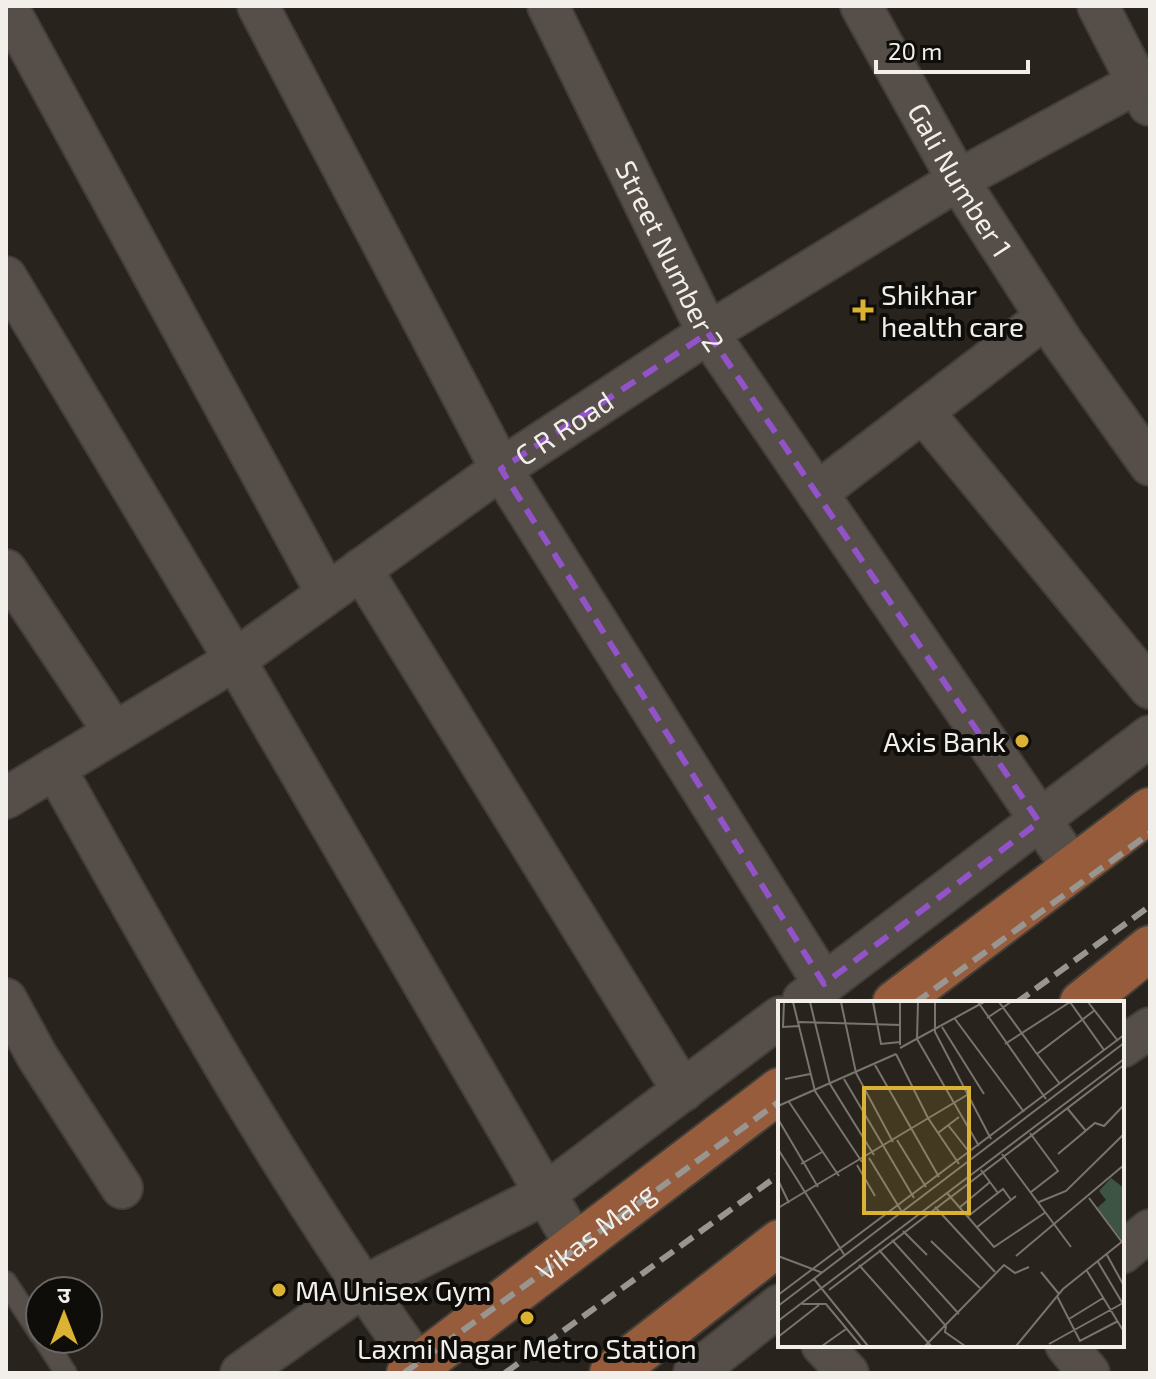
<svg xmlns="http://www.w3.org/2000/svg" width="1156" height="1379" viewBox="0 0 1156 1379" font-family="'Exo 2','Noto Sans Devanagari',sans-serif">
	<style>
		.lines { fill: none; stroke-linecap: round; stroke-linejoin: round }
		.lane-casing { stroke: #423e39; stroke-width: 24 }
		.street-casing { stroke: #423e39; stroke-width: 44 }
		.primary-casing { stroke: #423e39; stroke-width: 48 }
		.lane { stroke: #564f49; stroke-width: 20 }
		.street { stroke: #564f49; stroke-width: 40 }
		.primary { stroke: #965c3b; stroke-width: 44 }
		.rail { stroke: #999590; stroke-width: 6; stroke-dasharray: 16 8; stroke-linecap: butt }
		.marked { fill: none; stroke: #9353c8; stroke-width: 6; stroke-dasharray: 16 10; stroke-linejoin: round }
		.poi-dot { fill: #dbb233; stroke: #0f0d0a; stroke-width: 3 }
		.labels { text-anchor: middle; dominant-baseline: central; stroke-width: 8; stroke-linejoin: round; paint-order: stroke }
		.street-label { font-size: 28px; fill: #f2eeea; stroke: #0f0d0a }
		.poi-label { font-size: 28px; fill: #f2eeea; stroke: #0f0d0a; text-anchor: start }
		.inset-road { fill: none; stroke: #79746f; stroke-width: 2 }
		.view { fill: #dbb233; fill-opacity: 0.15; stroke: #dbb233; stroke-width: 4 }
		.inset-edge { fill: none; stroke: #f2eeea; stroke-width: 4 }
	</style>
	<rect width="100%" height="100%" fill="#28231d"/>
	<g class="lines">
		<!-- lane casing -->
		<g class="lane-casing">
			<g id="lane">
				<path d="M6,1282L40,1334"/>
				<path d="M44,1339L66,1373"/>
			</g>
		</g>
		<!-- street casing -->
		<g class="street-casing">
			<g id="street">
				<path d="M7,6L326,592"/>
				<path d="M258,6L501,469L824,984"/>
				<path id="s1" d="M548,6L708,333L1073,868"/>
				<path id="s2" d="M861,6L958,180L1063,343L1150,465"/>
				<path d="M1098,6L1149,105"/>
				<path d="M6,277L235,660L576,1246"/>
				<path d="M923,412L1150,688"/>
				<path d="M817,493L1046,317"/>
				<path d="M361,569L683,1091"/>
				<path d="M6,570L114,732"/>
				<path d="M55,768C169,972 282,1176 419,1366"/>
				<path id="s3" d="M6,798L235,660L501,469L708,333L958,180L1137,83"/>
				<path d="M6,999L37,1056L122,1188"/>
				<path d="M803,1000L1150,736"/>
				<path d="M1122,1047L1150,1028"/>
				<path d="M1122,1253L1150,1230"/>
				<path d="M822,1345L848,1373"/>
				<path d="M1066,1345L1089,1373"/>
				<path d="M241,1373L362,1287L545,1194L780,1017"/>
				<path d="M694,1373L780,1305"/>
			</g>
		</g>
		<!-- primary casing -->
		<g class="primary-casing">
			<g id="primary">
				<path d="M895,1003L1150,810"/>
				<path d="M1082,1003L1150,948"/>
				<path id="s4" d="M409,1373L780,1090"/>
				<path d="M612,1373L780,1242"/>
			</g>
		</g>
		<!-- lane -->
		<use href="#lane" class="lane"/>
		<!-- street -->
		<use href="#street" class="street"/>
		<!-- primary -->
		<use href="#primary" class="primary"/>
		<!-- rail -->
		<g class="rail">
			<path d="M915,1003L1150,833"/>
			<path d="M1016,1003L1150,906"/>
			<path d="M404,1373L780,1101"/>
			<path d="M505,1373L780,1174"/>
		</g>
	</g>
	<!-- marked area -->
	<path class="marked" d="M708,333L1039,822L824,984L501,469Z"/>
	<!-- markers -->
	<g class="poi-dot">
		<path d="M859 298h8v8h8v8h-8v8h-8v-8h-8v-8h8z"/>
		<circle cx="1022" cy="741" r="8"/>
		<circle cx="279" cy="1290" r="8"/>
		<circle cx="527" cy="1318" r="8"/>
	</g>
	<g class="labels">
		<!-- street labels -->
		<g class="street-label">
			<text stroke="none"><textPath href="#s2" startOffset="200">Gali Number 1</textPath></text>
			<text stroke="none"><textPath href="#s1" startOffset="278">Street Number 2</textPath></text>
			<text stroke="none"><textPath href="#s3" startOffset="670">C R Road</textPath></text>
			<text stroke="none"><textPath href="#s4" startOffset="234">Vikas Marg</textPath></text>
		</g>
		<!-- poi labels -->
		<g class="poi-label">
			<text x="881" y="294">Shikhar<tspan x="881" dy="32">health care</tspan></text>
			<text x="1006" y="741" text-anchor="end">Axis Bank</text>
			<text x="295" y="1290">MA Unisex Gym</text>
			<text x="527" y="1348" text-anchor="middle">Laxmi Nagar Metro Station</text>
		</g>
	</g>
	<!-- overview -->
	<g transform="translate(778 1001)">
		<rect width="346" height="346" fill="#28231d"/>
		<path d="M333,177L346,187L344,239L319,207L328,199L321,190Z" fill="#3d5343"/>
		<path class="inset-road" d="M6,1L5,26L22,25M15,1L37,90L84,161M32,1L52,83L96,154M63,1L78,72L115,141M95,1L103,43L122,41M140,1L139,38L201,145M157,1V31L213,138M200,1L268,98M221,1L259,53M292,1L326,49M310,1L340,40M209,17L233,1M177,18L246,111M21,21L123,24M164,26L206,93M227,43L292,1M122,44V1M122,47L206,1M118,53L150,117L181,163M97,64L161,176M7,78L32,73M66,78L136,197M282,83L259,53L317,9M11,101L61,175M0,105L118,53M289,107L308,130M0,118L40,186M170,124L192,152M160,132L181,116M252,132L280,170L253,191M119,139L148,186M0,148L67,255M224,153L293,246M280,153L317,122L326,125L346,104M91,157L124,211M23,163L44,151M79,164L97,195M203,169L220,192M0,179L11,202M169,192L216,246L268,211M311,197L344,241M261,201L288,190L346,133M157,206L217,271M0,207L189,94M181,207L212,181M189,216L225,188L233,199M198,227L238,195M125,230L149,254M114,239L181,313M153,240L202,287M101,249L168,325L167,331L187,345M329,254L346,285M0,255L45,272M238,255L346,164M320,261L345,303M81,264L153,345M309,270L346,331M263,271L281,293M36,278L90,345M51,289L346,64M0,294L346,34M279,295L302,340L340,320M24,303H48L83,345M0,305L346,42M291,318L325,297M0,320L346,58M0,336L41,304M271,343L345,302M44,345L68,328M147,345L226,264L237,272L251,266M238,345L285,288L346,239"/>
		<path class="view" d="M86,87H191V212H86Z"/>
		<rect width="346" height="346" class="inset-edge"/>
	</g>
	<!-- border -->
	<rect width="1156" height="1379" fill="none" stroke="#f2eeea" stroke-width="16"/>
	<!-- north arrow -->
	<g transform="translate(64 1315)"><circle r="38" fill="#0f0d0a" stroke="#6a6764" stroke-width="2"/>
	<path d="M0-6L14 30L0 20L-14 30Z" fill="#dbb233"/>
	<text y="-12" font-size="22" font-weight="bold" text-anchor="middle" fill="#f2eeea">उ</text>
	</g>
	<!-- scale -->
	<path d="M876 60v12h152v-12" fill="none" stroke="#f2eeea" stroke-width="4"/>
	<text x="888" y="60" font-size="24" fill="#f2eeea" stroke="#0f0d0a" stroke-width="6" paint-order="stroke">20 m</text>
</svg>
